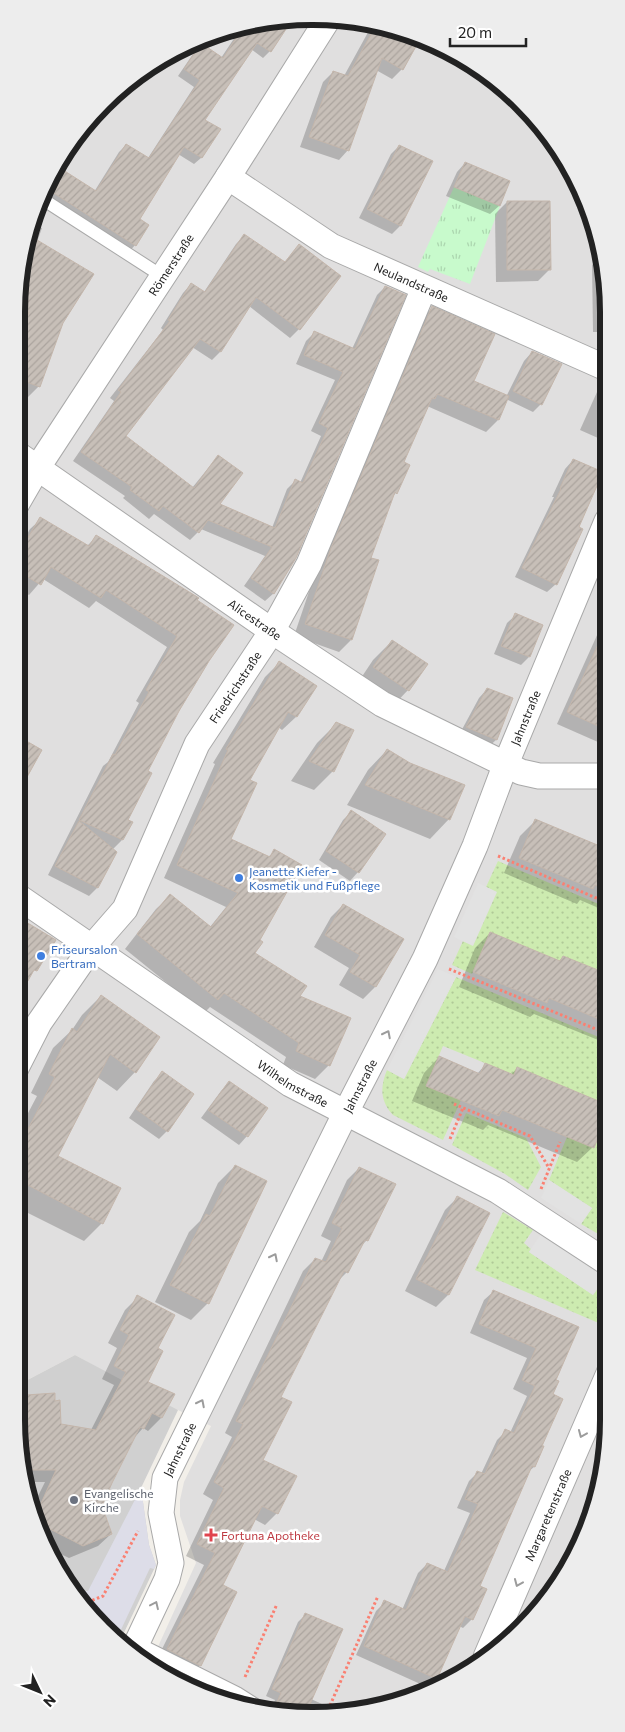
<svg xmlns="http://www.w3.org/2000/svg" width="625" height="1732" viewBox="0 0 625 1732" font-family="Commissioner,sans-serif">
	<style>
		.residential { fill: #e0dfdf }
		.religious { fill: #d0d0d0 }
		.grass { fill: url(#grass-dots) }
		.park { fill: url(#park-tufts) }
		.parking { fill: #e2e2e2 }
		.plaza { fill: #dddde8 }
		.shadow { fill: #0003 }
		.building { fill: url(#building-hatch); stroke: #c4b6ab }
		.lines { fill: none; stroke-linecap: round; stroke-linejoin: round }
		.lane-casing { stroke: #a9a9a9; stroke-width: 14 }
		.street-casing { stroke: #a9a9a9; stroke-width: 27 }
		.path { stroke: #fa8072; stroke-width: 3; stroke-dasharray: 2.5 2.5; stroke-linecap: butt }
		.lane { stroke: #fff; stroke-width: 12 }
		.street { stroke: #fff; stroke-width: 25 }
		.oneway { stroke: #9c9c9c }
		.shop-dot { fill: #3f7fe0; stroke: #fff; stroke-width: 2 }
		.worship-dot { fill: #6b7280; stroke: #fff; stroke-width: 2 }
		.health-dot { fill: #e0444e; stroke: #fff; stroke-width: 2 }
		.labels { text-anchor: middle; dominant-baseline: central; stroke-width: 5; stroke-linejoin: round; paint-order: stroke }
		.street-label { font-size: 12px; fill: #222; stroke: #fff }
		.shop-label { font-size: 12px; fill: #366cbe; stroke: #fff; text-anchor: start }
		.worship-label { font-size: 12px; fill: #5b616d; stroke: #fff; text-anchor: start }
		.health-label { font-size: 12px; fill: #be3a42; stroke: #fff; text-anchor: start }
		.rim { fill: none; stroke: #222; stroke-width: 6 }
	</style>
	<defs>
		<pattern id="grass-dots" width="8" height="8" patternUnits="userSpaceOnUse" patternTransform="scale(1.25)"><rect width="8" height="8" fill="#cdebb0"/><path d="M2 2h.1M6 6h.1" fill="none" stroke="#b0c997" stroke-width="1.8" stroke-linecap="round"/></pattern>
		<pattern id="park-tufts" width="24" height="20" patternUnits="userSpaceOnUse" patternTransform="scale(1.25)"><rect width="24" height="20" fill="#c8facc"/><path d="M3 7l-1-3M5 7V3M7 7l1-3M15 17l-1-3M17 17v-4M19 17l1-3" fill="none" stroke="#acd6af"/></pattern>
		<pattern id="building-hatch" width="6" height="6" patternUnits="userSpaceOnUse" patternTransform="scale(1.25)"><rect width="6" height="6" fill="#c7bfb8"/><path d="M-1 1l2-2M0 6l6-6M5 7l2-2" fill="none" stroke="#aba49e"/></pattern>
	</defs>
	<rect width="100%" height="100%" fill="#f2efe9"/>
	<!-- residential -->
	<path class="residential" d="M274,19L389,26L461,56L535,117L578,182L606,274L609,1419L599,1496L559,1584L477,1666L389,1706L274,1713L181,1685L151,1662L196,1563L180,1516V1500L184,1482L211,1426L145,1394L75,1355L16,1386V313L26,236L77,132L164,56Z"/>
	<!-- religious -->
	<path class="religious" d="M75,1355L178,1410L141,1488L149,1545L156,1565L121,1639L90,1615L81,1591H75L39,1533L16,1420V1386Z"/>
	<!-- grass -->
	<g class="grass">
		<path d="M498,861L608,908V974L563,956L560,961L490,932L472,974L452,965L463,941L473,945L496,892L486,887Z"/>
		<path d="M456,977L608,1041V1105L517,1067L514,1075L443,1046L426,1086L461,1100L443,1140L393,1115C380,1101 380,1087 387,1070L404,1079Z"/>
		<path d="M466,1113L526,1138L541,1167L528,1190L505,1174L452,1145Z"/>
		<path d="M608,1113V1215L600,1235L581,1224L592,1208L549,1180L567,1137L594,1148Z"/>
		<path d="M503,1212L533,1230L524,1243L531,1249L529,1252L593,1295L605,1278L608,1280V1327L475,1270Z"/>
	</g>
	<!-- park -->
	<path class="park" d="M454,187L500,206L470,284L430,269L428,272L418,267Z"/>
	<!-- parking -->
	<g class="parking">
		<path d="M478,883L497,892L473,946L454,937Z"/>
		<path d="M438,969L456,977L404,1079L387,1070Z"/>
		<path d="M549,1180L592,1208L581,1224L541,1198Z"/>
		<path d="M541,1234L605,1278L593,1295L529,1252Z"/>
	</g>
	<!-- plaza -->
	<path class="plaza" d="M141,1488L149,1545L156,1565L154,1569L150,1568L118,1636L90,1615L81,1591H88Z"/>
	<!-- shadow -->
	<g class="shadow">
		<path d="M274,19L285,20L289,22L270,51L263,58L251,49L204,120L219,130L201,158L194,164L178,154L138,219L135,245L129,252L45,198L60,170L94,192L119,152L126,145L148,158L194,87L178,76L195,51L202,45L221,58L239,31Z"/>
		<path d="M372,25L389,26L460,56L453,63L417,42L402,69L392,79L376,70L348,150L339,160L300,147L323,82L333,72L344,76Z"/>
		<path d="M399,146L431,162L400,226L392,234L359,218L391,154Z"/>
		<path d="M465,163L509,182L499,206L490,214L446,196L457,172Z"/>
		<path d="M507,202L550,269L538,281L496,282L495,214Z"/>
		<path d="M32,224L42,228L37,242L62,323L39,386L24,401L16,398V312L26,236Z"/>
		<path d="M244,236L284,263L299,245L340,276L299,329L290,338L249,306L220,352L212,360L192,347L124,436L192,488L218,456V505L272,528L287,489L295,481L300,483L321,436L311,431L335,380L296,364L306,341L314,333L352,349L377,295L385,287L274,593L265,601L244,586L265,556L201,529L190,540L154,514L149,519L123,498L125,496L73,461L114,401L110,398L163,330L161,328L183,293L191,284L204,292L236,244Z"/>
		<path d="M601,257L606,274V332H593L592,265Z"/>
		<path d="M432,308L472,382L506,397L524,361L532,352L541,404L533,412L506,399L498,420L486,432L427,406L402,463L396,493L391,498L369,558L351,640L339,652L294,636L319,562L420,320Z"/>
		<path d="M606,383L607,442L580,430L597,392Z"/>
		<path d="M573,460L577,528L556,584L547,592L515,577L554,497H552L565,469Z"/>
		<path d="M41,519L87,546L96,537L196,600L208,661L178,711L146,772L127,821L122,840L112,850L97,888L89,896L48,875L103,766L108,762L139,703L136,701L167,647L96,601L89,608L43,579L29,595L16,587V553L30,529Z"/>
		<path d="M607,600V611L603,609Z"/>
		<path d="M607,613V746L557,724Z"/>
		<path d="M516,615L542,626L529,657L521,665L494,654L507,623Z"/>
		<path d="M392,641L408,690L389,710L355,687L373,660Z"/>
		<path d="M279,663L315,686L296,717L282,730L278,727L248,780L230,839L268,857L275,851L259,940L253,953L298,997L329,1065L315,1079L283,1065L286,1057L210,1007L204,1013L125,949L156,909L170,896L210,927L226,907L164,878L215,764L213,763L265,677Z"/>
		<path d="M487,689L512,699L496,740L487,748L459,735L479,698Z"/>
		<path d="M337,723L333,771L314,790L291,781L317,743Z"/>
		<path d="M387,750L449,819L430,839L347,805L368,770Z"/>
		<path d="M351,812L358,872L350,881L319,860L343,820Z"/>
		<path d="M536,820L603,849L607,845L608,912L580,900L577,904L504,873L520,836Z"/>
		<path d="M343,905L402,940L375,987L363,999L339,985L349,968L314,947L331,917Z"/>
		<path d="M490,933L558,962L563,957L608,975V1044L534,1014L530,1017L459,987L475,948Z"/>
		<path d="M101,996L159,1037L135,1072L117,1091L97,1077L57,1157L102,1223L84,1241L16,1207V1136L37,1096L31,1093L53,1048L72,1030L82,1015Z"/>
		<path d="M439,1057L477,1074L485,1065L511,1075L517,1068L608,1106V1110L593,1147L577,1162L488,1125L483,1130L412,1101L424,1073Z"/>
		<path d="M163,1073L167,1131L159,1139L129,1118L154,1081Z"/>
		<path d="M229,1082L266,1109L247,1136L239,1145L201,1118L221,1091Z"/>
		<path d="M235,1166L208,1303L191,1320L155,1302L189,1232L200,1221L218,1183Z"/>
		<path d="M359,1168L367,1240L360,1247L347,1272L337,1282L279,1397L262,1461L277,1513L265,1525L254,1519L221,1585L200,1665L188,1677L156,1661L204,1565L186,1556L213,1500L203,1494L232,1437L225,1433L303,1271L315,1259L321,1262L331,1241L321,1236L347,1180Z"/>
		<path d="M457,1198L489,1213L448,1295L436,1307L405,1291L445,1210Z"/>
		<path d="M494,1291L578,1328L555,1381L541,1446L534,1467L528,1472L478,1586L472,1619L463,1628L459,1626L436,1678L427,1687L356,1655L376,1611L385,1602L402,1610L418,1573L427,1564L444,1571L470,1513L457,1508L469,1481L478,1472L481,1474L497,1440L506,1431L510,1433L527,1396L513,1389L527,1358L470,1333L484,1300Z"/>
		<path d="M138,1297L156,1349L146,1382L173,1395L161,1418L148,1431L143,1428L134,1438L111,1483L101,1506L111,1534L98,1546L69,1558L48,1548L39,1533L33,1506L45,1482H29L16,1420V1396L53,1394L60,1425L91,1430L114,1385L102,1379L117,1348L108,1343L125,1310Z"/>
		<path d="M602,1468L599,1496L559,1584L543,1600L562,1558L565,1555Z"/>
		<path d="M305,1615L311,1699L333,1709L274,1713L270,1712L275,1700L266,1696L298,1622Z"/>
	</g>
	<!-- building -->
	<g class="building">
		<path d="M274,19L292,20L271,52L257,43L205,120L221,129L202,158L184,147L140,219L149,225L136,246L49,190L60,168L96,191L126,144L149,158L200,80L184,69L201,43L223,58L240,32L238,31Z"/>
		<path d="M376,25L389,26L420,39L403,70L382,58L349,151L309,137L333,71L348,76Z"/>
		<path d="M399,145L433,161L401,226L367,209Z"/>
		<path d="M465,162L510,181L500,206L454,187Z"/>
		<path d="M507,201H550L551,270H507Z"/>
		<path d="M27,234L94,274L63,323L40,387L16,378V347L29,312L17,306Z"/>
		<path d="M244,234L285,262L299,244L341,276L300,330L256,297L221,352L200,339L126,436L194,488L218,455L243,473L220,504L275,528L295,479L303,483L328,428L319,423L343,372L304,355L314,331L355,349L385,286L406,295L296,558L274,594L251,578L272,547L208,520L199,533L163,506L159,511L130,490L132,487L81,452L121,392L118,390L170,321L168,320L191,283L205,292Z"/>
		<path d="M432,306L495,334L474,381L509,396L499,420L437,394L435,399L432,398L404,462L410,465L397,494L395,492L371,558L379,560L352,640L305,624L331,548Z"/>
		<path d="M532,351L562,364L542,405L513,391Z"/>
		<path d="M573,459L603,472L579,527L583,529L557,585L522,568L561,489L560,488Z"/>
		<path d="M40,517L89,546L96,535L199,598L197,600L234,625L209,661L179,711L148,771L152,773L128,820L133,822L123,840L79,820L113,754L115,755L149,692L146,690L177,636L106,590L101,598L51,567L41,585L16,570V558Z"/>
		<path d="M515,613L543,625L530,657L501,646Z"/>
		<path d="M607,625V730L567,712Z"/>
		<path d="M392,640L428,664L409,691L373,667Z"/>
		<path d="M279,661L317,686L297,717L288,712L250,780L257,783L231,839L270,857L274,849L302,865L260,940L263,942L255,953L307,986L300,996L351,1018L330,1066L296,1051L299,1043L224,993L218,1000L137,934L170,894L211,927L238,893L177,865L228,750L226,749Z"/>
		<path d="M487,688L513,698L497,740L466,727Z"/>
		<path d="M336,722L354,730L334,772L309,761Z"/>
		<path d="M16,735L42,750L16,797Z"/>
		<path d="M387,749L410,763L465,785L450,820L365,785Z"/>
		<path d="M351,810L386,834L359,873L326,851Z"/>
		<path d="M535,819L607,849L608,891L595,885L593,889L519,858Z"/>
		<path d="M79,821L117,852L98,888L55,866Z"/>
		<path d="M343,904L404,939L376,987L350,972L360,955L325,935Z"/>
		<path d="M16,916L56,940L37,971L34,970L16,1002Z"/>
		<path d="M490,932L560,961L563,956L608,974V1023L549,998L547,1003L473,972Z"/>
		<path d="M101,995L160,1037L136,1073L110,1054L58,1156L121,1188L103,1224L16,1179V1152L55,1077L49,1074L72,1028L77,1032Z"/>
		<path d="M439,1056L480,1074L485,1063L514,1075L517,1067L608,1105V1113L594,1148L502,1110L499,1116L426,1086Z"/>
		<path d="M162,1071L194,1094L168,1132L136,1109Z"/>
		<path d="M229,1081L268,1108L248,1137L208,1110Z"/>
		<path d="M235,1165L267,1181L209,1304L170,1285L206,1214L210,1216Z"/>
		<path d="M359,1167L396,1184L368,1241L365,1240L348,1273L344,1271L281,1397L292,1402L263,1460L297,1476L278,1514L262,1506L223,1585L237,1592L201,1666L167,1649L215,1553L197,1544L224,1488L214,1482L243,1424L236,1421L315,1258L326,1262L342,1228L332,1223Z"/>
		<path d="M457,1196L490,1213L449,1295L416,1279Z"/>
		<path d="M493,1290L579,1327L556,1380L559,1381L553,1394L563,1399L542,1446H544L535,1467L532,1466L480,1586L487,1589L473,1620L465,1616L437,1679L364,1646L384,1600L406,1610L427,1563L448,1572L478,1504L465,1499L477,1471L485,1474L505,1429L514,1433L535,1386L522,1380L536,1348L479,1324Z"/>
		<path d="M137,1295L175,1315L158,1348L163,1351L148,1382L175,1394L162,1418L152,1413L144,1429L140,1427L112,1483L102,1506L112,1534L83,1546L44,1526L38,1510L56,1470H26L16,1420V1402L27,1400L26,1395L55,1393V1401L60,1400L61,1424L96,1430L126,1372L114,1366L129,1335L120,1330Z"/>
		<path d="M305,1613L343,1629L307,1711L272,1713L281,1693L272,1689Z"/>
	</g>
	<g class="lines">
		<!-- lane casing -->
		<g class="lane-casing">
			<g id="lane">
				<path d="M44,200L162,276"/>
				<path d="M137,1643L237,1693L262,1709"/>
			</g>
		</g>
		<!-- street casing -->
		<g class="street-casing">
			<g id="street">
				<path id="s1" d="M228,177L331,246L606,368"/>
				<path id="s2" d="M16,453L272,631L382,704L521,772L539,776H607"/>
				<path id="s3" d="M16,505L38,467L228,177L326,22"/>
				<path id="s4" d="M16,895L290,1084L498,1191L608,1263"/>
				<path id="s5" d="M16,1068L39,1023L91,948L125,909L197,744L272,631L309,564L424,288"/>
				<path id="s6" d="M134,1649L167,1579L171,1563L161,1513L165,1478L346,1112L425,959L475,846L505,766L607,521"/>
				<path id="s7" d="M486,1657L609,1373"/>
			</g>
		</g>
		<!-- path -->
		<g class="path">
			<path d="M498,856L608,903"/>
			<path d="M449,969L608,1034"/>
			<path d="M454,1104L530,1136L549,1168"/>
			<path d="M450,1139L463,1108"/>
			<path d="M541,1189L560,1142"/>
			<path d="M604,1232L608,1224"/>
			<path d="M83,1604L103,1596L138,1531"/>
			<path d="M245,1677L277,1604"/>
			<path d="M328,1710L378,1596"/>
		</g>
		<!-- lane -->
		<use href="#lane" class="lane"/>
		<!-- street -->
		<use href="#street" class="street"/>
	</g>
	<!-- one-way arrows -->
	<defs><path id="oneway-chevron" d="M-2-3.5L2.5 0L-2 3.5" fill="none" stroke-width="1.6" stroke-linecap="round" stroke-linejoin="round" transform="scale(1.25)"/></defs>
	<g class="oneway">
		<use href="#oneway-chevron" transform="translate(387 1034) rotate(-63)"/>
		<use href="#oneway-chevron" transform="translate(274 1257) rotate(-63)"/>
		<use href="#oneway-chevron" transform="translate(201 1403) rotate(-63)"/>
		<use href="#oneway-chevron" transform="translate(582 1434) rotate(113)"/>
		<use href="#oneway-chevron" transform="translate(518 1583) rotate(113)"/>
		<use href="#oneway-chevron" transform="translate(155 1605) rotate(-65)"/>
	</g>
	<!-- markers -->
	<g class="shop-dot">
		<circle cx="239" cy="878" r="5"/>
		<circle cx="41" cy="956" r="5"/>
	</g>
	<circle class="worship-dot" cx="74" cy="1500" r="5"/>
	<path class="health-dot" d="M208.5 1527.5h5v5h5v5h-5v5h-5v-5h-5v-5h5z"/>
	<g class="labels">
		<!-- street labels -->
		<g class="street-label">
			<text stroke="none"><textPath href="#s3" startOffset="286">Römerstraße</textPath></text>
			<text stroke="none"><textPath href="#s1" startOffset="212">Neulandstraße</textPath></text>
			<text stroke="none"><textPath href="#s2" startOffset="291">Alicestraße</textPath></text>
			<text stroke="none"><textPath href="#s5" startOffset="442">Friedrichstraße</textPath></text>
			<text stroke="none"><textPath href="#s6" startOffset="1022">Jahnstraße</textPath></text>
			<text stroke="none"><textPath href="#s4" startOffset="335">Wilhelmstraße</textPath></text>
			<text stroke="none"><textPath href="#s6" startOffset="618">Jahnstraße</textPath></text>
			<text stroke="none"><textPath href="#s6" startOffset="212">Jahnstraße</textPath></text>
			<text stroke="none"><textPath href="#s7" startOffset="155">Margaretenstraße</textPath></text>
		</g>
		<!-- shop labels -->
		<g class="shop-label">
			<text x="249" y="871">Jeanette Kiefer -<tspan x="249" dy="14">Kosmetik und Fußpflege</tspan></text>
			<text x="51" y="949">Friseursalon<tspan x="51" dy="14">Bertram</tspan></text>
		</g>
		<!-- worship labels -->
		<g class="worship-label">
			<text x="84" y="1493">Evangelische<tspan x="84" dy="14">Kirche</tspan></text>
		</g>
		<!-- health labels -->
		<g class="health-label">
			<text x="221" y="1535">Fortuna Apotheke</text>
		</g>
	</g>
	<!-- crop -->
	<path d="M0 0H625V1732H0ZM312 25H313A287 287 0 0 1 600 312V1420A287 287 0 0 1 313 1707H312A287 287 0 0 1 25 1420V312A287 287 0 0 1 312 25Z" fill="#ededed" fill-rule="evenodd"/>
	<path class="rim" d="M312 25H313A287 287 0 0 1 600 312V1420A287 287 0 0 1 313 1707H312A287 287 0 0 1 25 1420V312A287 287 0 0 1 312 25Z"/>
	<!-- north arrow -->
	<g transform="translate(40 1692) rotate(133)" stroke="#ffffff" stroke-width="4" paint-order="stroke">
	<path d="M0-4L9 19L0 12L-9 19Z" fill="#222222"/>
	<text y="-8" font-size="14" font-weight="bold" text-anchor="middle" fill="#222222">N</text>
	</g>
	<!-- scale -->
	<path d="M450 38v8h76v-8" fill="none" stroke="#222222" stroke-width="2.5"/>
	<text x="458" y="38" font-size="15" fill="#222222" stroke="#ffffff" stroke-width="4" paint-order="stroke">20 m</text>
</svg>
